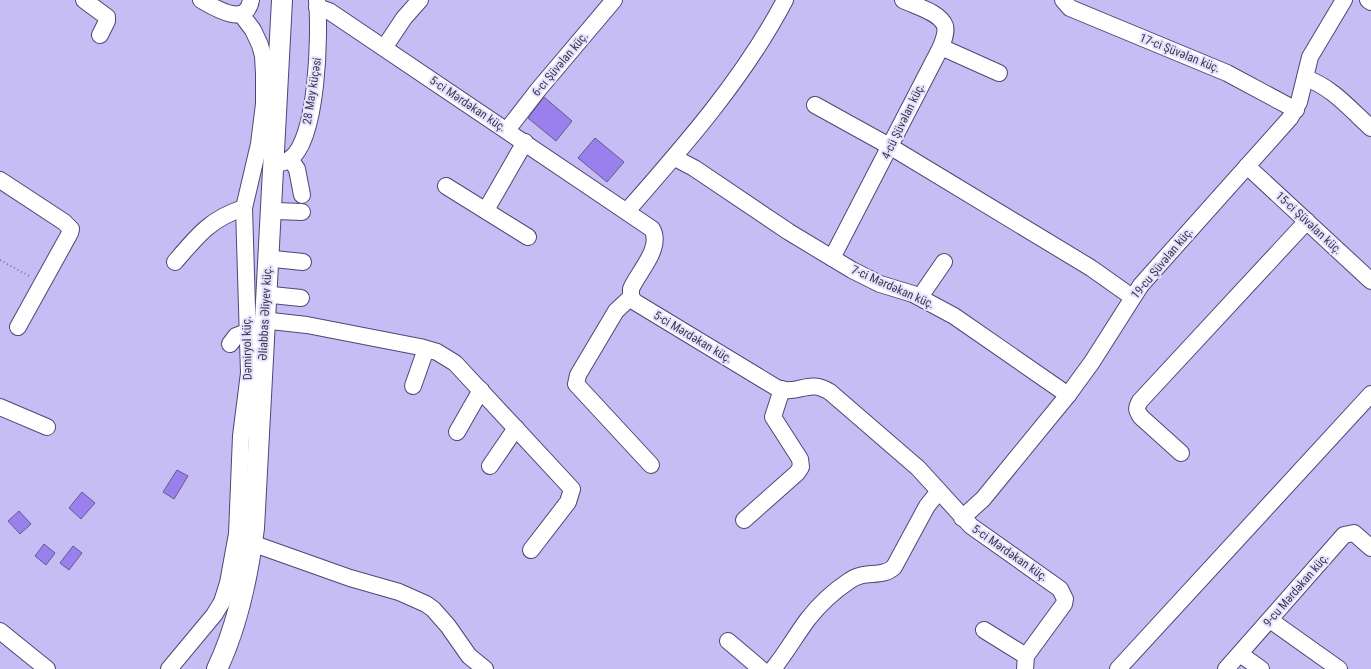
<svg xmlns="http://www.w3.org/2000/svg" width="1371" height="669" viewBox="0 0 1371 669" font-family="'Roboto Condensed',sans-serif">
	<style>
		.building { fill: #9a80ec; stroke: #645a8b }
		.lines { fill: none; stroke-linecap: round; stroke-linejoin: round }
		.minor-casing { stroke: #504675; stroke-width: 18 }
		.major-casing { stroke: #504675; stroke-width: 22 }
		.path { stroke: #7c759b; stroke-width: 2; stroke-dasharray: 1 3; stroke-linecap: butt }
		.minor { stroke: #fff; stroke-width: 16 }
		.major { stroke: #fff; stroke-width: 20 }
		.labels { text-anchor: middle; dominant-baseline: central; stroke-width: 4; stroke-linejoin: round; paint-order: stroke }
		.street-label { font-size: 12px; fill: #3d384f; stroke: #e6e2fe }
	</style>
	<rect width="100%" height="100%" fill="#c6bdf4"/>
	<!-- building -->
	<g class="building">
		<path d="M544,97L572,121L556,141L528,118Z"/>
		<path d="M595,138L624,162L607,182L578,158Z"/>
		<path d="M177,470L188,476L174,499L163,492Z"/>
		<path d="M82,492L95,503L81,519L69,508Z"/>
		<path d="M19,511L31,524L20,534L8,521Z"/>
		<path d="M44,544L55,553L46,565L35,556Z"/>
		<path d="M73,546L82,553L69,570L60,563Z"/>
	</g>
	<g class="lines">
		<!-- minor casing -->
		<g class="minor-casing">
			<g id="minor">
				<path d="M84,0L107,17V21L100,35"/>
				<path d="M201,0C215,8 246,28 251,0"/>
				<path d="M1063,0L1070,8L1227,73L1296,110"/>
				<path d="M1368,0L1371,2"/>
				<path d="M317,7L329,11L652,229C663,248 638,272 631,289V297L635,302L777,388C799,396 808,378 830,392L918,468L971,526L1060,589L1065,599L1064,604L1026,656L1025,669"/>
				<path d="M941,47L999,73"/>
				<path d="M384,48L404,18L420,0"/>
				<path d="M1305,78C1331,86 1351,110 1371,128"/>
				<path d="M815,105L891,147L1091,268L1132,297"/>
				<path d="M507,130L538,90L614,0"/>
				<path d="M675,158L694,168L789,232L852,270L880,284L913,294L954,316L1068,395"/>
				<path d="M290,159L297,169L302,195"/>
				<path d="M273,165C278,163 286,163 290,159C318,140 320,32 317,0"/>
				<path d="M1247,166L1371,281"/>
				<path d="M0,180L64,222L71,229L70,233L18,327"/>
				<path d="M446,186L528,237"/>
				<path d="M486,210L525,142"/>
				<path d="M276,211L302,212"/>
				<path d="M627,211C685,145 744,78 785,0"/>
				<path d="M832,258L941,47C943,41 947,33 945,26C940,12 915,6 903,0"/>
				<path d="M274,259L303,262"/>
				<path d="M175,262C197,236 211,218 244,208"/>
				<path d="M272,295L301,298"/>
				<path d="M631,297L616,311L578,375L576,384L651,465"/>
				<path d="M920,297L944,262"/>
				<path d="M271,321L307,325L420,347L437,352L455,363L572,489L568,502L531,550"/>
				<path d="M230,344L236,336L247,332"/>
				<path d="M413,386L426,349"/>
				<path d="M0,407L47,427"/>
				<path d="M457,432L481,390"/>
				<path d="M1181,453L1141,417C1136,410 1136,408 1140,401L1307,221"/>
				<path d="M490,466L516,428"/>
				<path d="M962,518L983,499L1068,395L1092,362L1141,285L1290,118L1299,102L1310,57L1344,0"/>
				<path d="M744,520L797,473L801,467L800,459L773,417L782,389"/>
				<path d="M257,545L350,578L399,592L426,604L433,609L448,626L469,656L485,669"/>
				<path d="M1270,620L1339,669"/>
				<path d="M984,630L1026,656"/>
				<path d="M0,631L47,669"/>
				<path d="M728,641L761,669"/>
				<path d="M1240,654L1261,669"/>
				<path d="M169,669L214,615L222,602L228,583L237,534L241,436L249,373L244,208L259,144L264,104V74L263,56L260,45L253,30L241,14"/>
				<path d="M773,669C786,653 796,635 808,619C819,605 834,591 849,581C865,569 881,579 894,567L927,506L939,491"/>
				<path d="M1118,669L1371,394"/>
				<path d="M1226,669L1344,535L1354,533L1371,548"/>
			</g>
		</g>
		<!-- major casing -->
		<g class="major-casing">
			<path id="major" d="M217,669C238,625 248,576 254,528L282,0"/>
		</g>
		<!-- path -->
		<path class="path" d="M0,260L31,277"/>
		<!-- minor -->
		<use href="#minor" class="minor"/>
		<!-- major -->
		<use href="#major" class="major"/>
	</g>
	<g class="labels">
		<!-- street labels -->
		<g class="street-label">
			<text transform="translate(1180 53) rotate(22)">17-ci Şüvəlan küç.</text>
			<text transform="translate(560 64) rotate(-50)">6-cı Şüvəlan küç.</text>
			<text transform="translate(312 91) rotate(-81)">28 May küçəsi</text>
			<text transform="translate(468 104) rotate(34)">5-ci Mərdəkan küç.</text>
			<text transform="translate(903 121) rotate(-64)">4-cü Şüvəlan küç.</text>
			<text transform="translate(1309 223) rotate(43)">15-ci Şüvəlan küç.</text>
			<text transform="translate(1162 263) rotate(-50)">19-cu Şüvəlan küç.</text>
			<text transform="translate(893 287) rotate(24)">7-ci Mərdəkan küç.</text>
			<text transform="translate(265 313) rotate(-87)">Əliabbas Əliyev küç.</text>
			<text transform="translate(693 337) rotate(31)">5-ci Mərdəkan küç.</text>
			<text transform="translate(247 348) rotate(-91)">Dəmiryol küç.</text>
			<text transform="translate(1010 553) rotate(35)">5-ci Mərdəkan küç.</text>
			<text transform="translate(1296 590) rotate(-49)">9-cu Mərdəkan küç.</text>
		</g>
	</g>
</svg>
